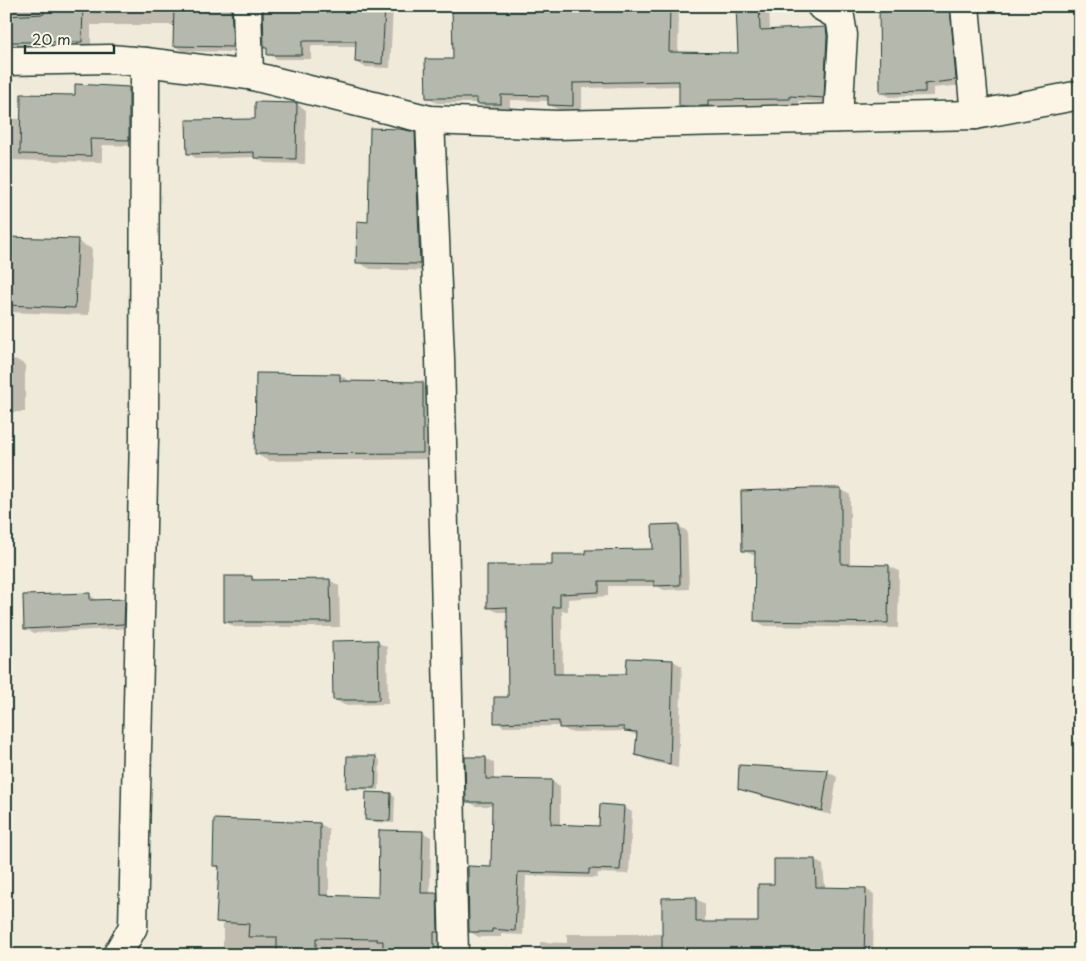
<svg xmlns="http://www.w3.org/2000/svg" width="1086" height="961" viewBox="0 0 1086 961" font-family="'Playpen Sans',sans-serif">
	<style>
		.shadow { fill: #0003 }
		.building { fill: #b5b9ad; stroke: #1f3d34 }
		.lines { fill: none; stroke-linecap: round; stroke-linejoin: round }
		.minor-casing { stroke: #1f3d34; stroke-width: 31 }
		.minor { stroke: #fcf5e5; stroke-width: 28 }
	</style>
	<rect width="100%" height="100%" fill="#efeada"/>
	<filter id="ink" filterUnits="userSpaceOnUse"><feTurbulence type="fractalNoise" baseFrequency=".02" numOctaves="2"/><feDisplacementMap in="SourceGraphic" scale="10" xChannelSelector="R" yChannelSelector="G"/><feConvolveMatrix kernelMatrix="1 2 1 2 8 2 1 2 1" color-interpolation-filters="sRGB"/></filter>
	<g filter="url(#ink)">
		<!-- shadow -->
		<g class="shadow">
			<path d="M6,6H242L241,52L183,51L174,46L175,25H91V46L6,47Z"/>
			<path d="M262,6H393L390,68L365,67L356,62L357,46H311V59H277L268,54V49L265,47Z"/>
			<path d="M453,6H679L678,54L739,55L737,6H769L770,30L825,28L835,34L833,103L799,101V104L717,105V111H690L680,106V86L582,88V111L559,110L549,105V101L510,100V109H488L478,103H437L427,98L454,60Z"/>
			<path d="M880,6H959L964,85L933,88V96L890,97L881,92Z"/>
			<path d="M129,88L141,95V146L102,145V162L6,160V118L21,119Z"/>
			<path d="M297,104L306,110L305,164L265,163L255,157L197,159L188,153L256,120Z"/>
			<path d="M414,134L427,141L432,271L370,269L358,262L369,223Z"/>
			<path d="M6,238L77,241L92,249L89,315L6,312Z"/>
			<path d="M6,360H17L25,365V412H6Z"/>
			<path d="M340,375L353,383H423L436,390V459L269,461L256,454Z"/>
			<path d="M841,489L850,495V565L889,566L899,571L898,628L765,626L755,620L756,556L743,551Z"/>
			<path d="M678,526L687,531L689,589L664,590L657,586H608V596L568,599V611H562L563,675H628L673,661L682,666L678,768L646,760L637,755L638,736L626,731L569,732L560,726L504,727L496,722L509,698L508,612H497L488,607L553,566L587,555L654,550Z"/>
			<path d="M251,577L258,581L330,580L339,586L340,627H234L225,621Z"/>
			<path d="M90,595L98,601L124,600L133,605L132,628L34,633L26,628Z"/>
			<path d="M377,642L387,647L388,704L344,705L335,700Z"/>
			<path d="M376,758L380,760L379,790L352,789L347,787Z"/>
			<path d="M485,758L494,763V780L551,781L560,786V826L601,827L623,807L632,812L629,874L598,873L597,878L526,876L523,935L501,934V937H479L470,932L492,868L493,806H476L467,801Z"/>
			<path d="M827,771L837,777L831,815L749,793L739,788Z"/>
			<path d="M390,794L395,797L394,823L371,822L366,819Z"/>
			<path d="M320,824L329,829V897L379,898L422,832L431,837L430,895L437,894L446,900L443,955H223V924L218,921L220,869L214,865Z"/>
			<path d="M814,860L823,865L825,888L865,889L874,894L873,955H540V942L567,943V934H664L696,899L705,904V923H760L775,885Z"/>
		</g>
		<!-- building -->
		<g class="building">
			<path d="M44,6H83L82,42H6V16L44,14Z"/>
			<path d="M174,6H231L233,47L173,46Z"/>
			<path d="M385,6L382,64L355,62L356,41H302V55H267V48H264L263,7Z"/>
			<path d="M452,6H670L669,52L738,53L736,6H759L760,30L826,27L827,36L824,98L790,96V99L708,100V106H679V81L573,83V106L548,105V96L501,95V104H477V98H426L425,59H453Z"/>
			<path d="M879,6H950L956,80L925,84V92L880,93Z"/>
			<path d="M75,84L129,87V140L90,139L91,156L20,154L21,94L75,95Z"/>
			<path d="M255,102L297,103L296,159L254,158V152L187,154L186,120L255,119Z"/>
			<path d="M370,128L400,129L415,132L420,264L356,263L357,221L368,222Z"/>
			<path d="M6,237L78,239L75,308L6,305Z"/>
			<path d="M256,373L340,374V381L423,382V453L255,454Z"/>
			<path d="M809,488H841V564L889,565L888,623L754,621L755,551H742L741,491Z"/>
			<path d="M679,524L680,585L654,586V581H599V592L560,594V607H553L554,674H626L627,658L673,660L670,764L635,755L637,732L624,731V727L559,728V721L494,723V697H508L507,607L487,608V565H552V554H586L585,550L653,549L652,525Z"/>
			<path d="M224,576H252V580L330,579L331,622H224Z"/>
			<path d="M90,593V600L125,599L124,624L24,629L23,595Z"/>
			<path d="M378,640L379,700H333L332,641Z"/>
			<path d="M347,756H376L375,788H346Z"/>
			<path d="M465,757H486V779L552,780L551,824L599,826L600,804L624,806L620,870L589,869V874L518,872L515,931L492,929V932H469L468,866L491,867L492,802H466Z"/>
			<path d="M739,765L828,770L822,811L738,789Z"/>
			<path d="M366,792L391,793L390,821L365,820Z"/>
			<path d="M214,819L320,823V895L378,897L379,830L423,831L421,893H437L438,932H434V955H383V941H377V939L316,938V955H277V937H248L249,924L216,922L219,866H213Z"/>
			<path d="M774,859H815L816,887L866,888L864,955L662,953V898L696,897V922H758V884H774Z"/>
		</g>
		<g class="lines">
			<!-- minor casing -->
			<g class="minor-casing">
				<g id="minor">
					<path d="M247,6L249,75"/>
					<path d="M821,6L840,17L843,35L838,118"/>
					<path d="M965,6L975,115"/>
					<path d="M6,61L110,59L145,62L249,75L430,120L556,125L975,115L1080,95"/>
					<path d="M430,120L440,358L454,955"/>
					<path d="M117,955L133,927L144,437L145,62"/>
				</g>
			</g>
			<!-- minor -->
			<use href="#minor" class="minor"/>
		</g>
	</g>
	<!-- margin -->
	<rect width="1086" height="961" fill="none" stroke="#fcf5e5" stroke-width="25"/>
	<rect x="12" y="12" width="1061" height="936" fill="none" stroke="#1f3d34" stroke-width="2" filter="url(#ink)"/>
	<!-- scale -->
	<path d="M25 45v8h89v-8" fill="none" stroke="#1f3d34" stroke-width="2.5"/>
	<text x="32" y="45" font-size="15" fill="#1f3d34" stroke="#fcf5e5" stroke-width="4" paint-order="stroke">20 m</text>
</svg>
